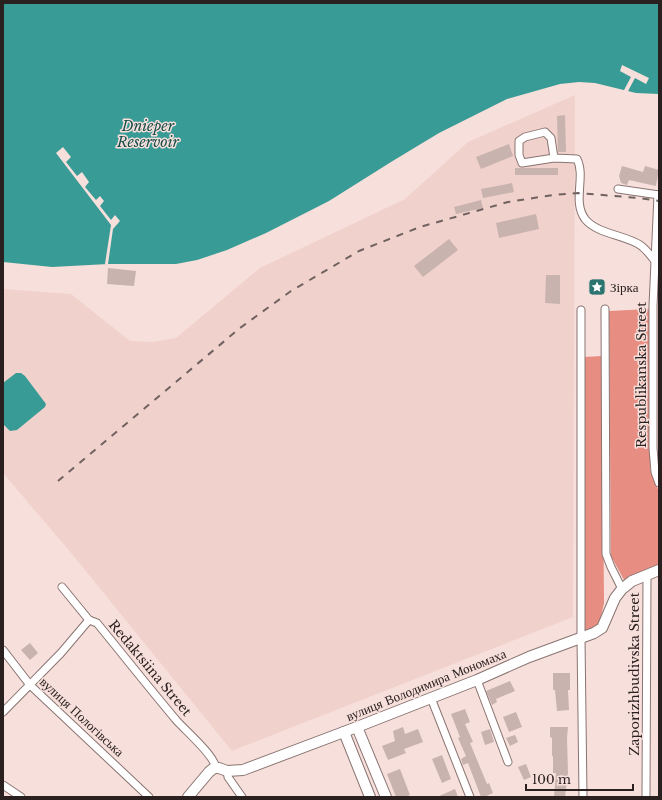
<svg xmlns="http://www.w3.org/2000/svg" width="662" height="800" viewBox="0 0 662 800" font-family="'Libre Baskerville',serif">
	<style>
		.built { fill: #f1d1cc }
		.forest { fill: #e88d82 }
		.water { fill: #399b95 }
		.pier { fill: #f7dfdb }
		.building { fill: #c9b3af }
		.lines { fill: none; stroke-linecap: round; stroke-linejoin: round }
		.street-casing { stroke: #897471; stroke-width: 9 }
		.secondary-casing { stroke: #897471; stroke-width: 12 }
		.street { stroke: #fff; stroke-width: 7 }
		.secondary { stroke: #fff; stroke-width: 10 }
		.rail { stroke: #706260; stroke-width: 2; stroke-dasharray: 7 7; stroke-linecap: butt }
		.labels { text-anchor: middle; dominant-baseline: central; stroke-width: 3; stroke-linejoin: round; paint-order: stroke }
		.poi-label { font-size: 13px; fill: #29201f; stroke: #f7dfdb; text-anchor: start }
		.street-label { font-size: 13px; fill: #29201f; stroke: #f7dfdb }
		.water-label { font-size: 14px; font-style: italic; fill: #154d4a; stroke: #f7dfdb }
	</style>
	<rect width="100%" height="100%" fill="#f7dfdb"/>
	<!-- built -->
	<path class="built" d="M575,95L573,617L232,751L72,554L3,473V289L71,294L130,341L153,342L176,338L260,268L405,199L468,142Z"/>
	<!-- forest -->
	<g class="forest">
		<path d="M650,309V469L659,492V564L624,580L611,556L609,311Z"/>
		<path d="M602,356L604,603L599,625L584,634V357Z"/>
	</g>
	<!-- water -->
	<g class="water">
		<path d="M3,3H659V94L636,93L595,83L579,82L560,84L507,99L439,133L391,162L329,201L266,233L227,250L197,260L176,264H108L52,267L3,262Z"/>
		<path d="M16,373H21L25,376L46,404L45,407L17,430L10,431L3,424V383Z"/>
	</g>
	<!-- pier -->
	<g class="pier">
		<path d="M622,65L649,78L646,84L635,78L627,93L623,92L631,77L620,71Z"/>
		<path d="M63,147L71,157L66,162L77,176L82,172L89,182L85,187L96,200L100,196L104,201L100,206L111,220L115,215L120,221L113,229L108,264H105L111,225L56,153Z"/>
	</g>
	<!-- building -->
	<g class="building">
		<path d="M565,115L566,152H558L557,116Z"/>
		<path d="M509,144L513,156L481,169L476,157Z"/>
		<path d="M622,166L643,172L645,166L659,170L656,186L629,180L627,185L621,183L619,176Z"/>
		<rect x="515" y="168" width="43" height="7"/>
		<path d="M512,183L514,192L483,198L481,189Z"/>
		<path d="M481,200L483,208L456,214L454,207Z"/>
		<path d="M536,214L539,229L499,238L496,223Z"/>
		<path d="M449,239L458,250L423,277L414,266Z"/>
		<path d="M108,268L136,271L134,286L107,284Z"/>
		<path d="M546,275H560V304L545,303Z"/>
		<path d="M30,643L38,653L30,660L21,650Z"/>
		<path d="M553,673H570V690H568L569,710L557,711L555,690H553Z"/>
		<path d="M510,681L515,691L496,699L497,702L492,705L486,691Z"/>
		<path d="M465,709L470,722L465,724L473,742L470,743L487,784L489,783L493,793L484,797H481L468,763L463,765L461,759L466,756L458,738L460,737L451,714Z"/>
		<path d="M516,712L522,727L509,732L503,717Z"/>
		<path d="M403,727L405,734L418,729L423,742L404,749L406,753L388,760L382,746L395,741L393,731Z"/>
		<path d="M550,727H568L567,738L568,773L565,797H554L556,773H553V756H552V738L550,737Z"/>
		<path d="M490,729L494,742L485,745L481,732Z"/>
		<path d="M515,735L518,742L510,746L506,738Z"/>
		<path d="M442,755L451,779L442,783L432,759Z"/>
		<path d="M526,764L531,777L524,780L518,767Z"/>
		<path d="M400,769L410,795L405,797H396L387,774Z"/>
		<path d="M455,789L458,797H437Z"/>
	</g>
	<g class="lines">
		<!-- street casing -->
		<g class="street-casing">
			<g id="street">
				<path d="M554,158L551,138L545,132L525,137L519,141V155L522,163L554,158L577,159C586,177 572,201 585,219C597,234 625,235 640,245C646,249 651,256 655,261"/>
				<path d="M618,189L659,195"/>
				<path d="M658,195L653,306V448L655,472L659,483"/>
				<path d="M605,309L606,554L611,567L622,589"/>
				<path d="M581,310V638L583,797"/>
				<path d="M62,587L89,620L97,623C124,656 150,689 177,721C187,732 214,755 216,768"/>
				<path d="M3,650L30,685L149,797"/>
				<path d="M477,680L508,762"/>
				<path d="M431,698L470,797"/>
				<path d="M3,712L61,653L89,620"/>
				<path d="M227,771L228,777L242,797"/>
				<path d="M3,785L21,797"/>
				<path d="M646,797L647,575"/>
			</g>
		</g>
		<!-- secondary casing -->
		<g class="secondary-casing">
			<g id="secondary">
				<path d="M357,727L386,797"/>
				<path d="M344,732L370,797"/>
				<path d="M188,797L209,772L214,768H219L227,771L243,770L357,727L477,680L529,657L594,633L602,628L615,598L622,589L632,581L659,570"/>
			</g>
		</g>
		<!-- street -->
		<use href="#street" class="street"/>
		<!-- secondary -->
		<use href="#secondary" class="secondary"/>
		<!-- rail -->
		<path class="rail" d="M58,481L240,328L291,291L359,251L420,227L508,202L553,195L578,193L639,198L659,201"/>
	</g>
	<!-- icons -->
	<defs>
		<g id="sight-square" transform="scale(0.9)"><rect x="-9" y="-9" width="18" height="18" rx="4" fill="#2b7470" stroke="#f7dfdb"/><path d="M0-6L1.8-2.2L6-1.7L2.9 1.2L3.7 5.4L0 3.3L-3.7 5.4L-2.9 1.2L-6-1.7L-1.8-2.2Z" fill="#fff"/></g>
	</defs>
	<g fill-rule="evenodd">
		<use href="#sight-square" x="597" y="287"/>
	</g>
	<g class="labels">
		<!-- poi labels -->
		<g class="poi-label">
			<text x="610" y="287">Зірка</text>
		</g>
		<!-- street labels -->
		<g class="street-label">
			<text transform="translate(641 375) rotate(-90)">Respublikanska Street</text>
			<text transform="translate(150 668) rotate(50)">Redaktsiina Street</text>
			<text transform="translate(634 674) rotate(-90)">Zaporizhbudivska Street</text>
			<text transform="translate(426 685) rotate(-22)">вулиця Володимира Мономаха</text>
			<text transform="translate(82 717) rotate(43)">вулиця Пологівська</text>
		</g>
		<!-- water labels -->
		<g class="water-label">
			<text x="148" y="126">Dnieper<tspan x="148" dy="16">Reservoir</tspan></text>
		</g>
	</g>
	<!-- border -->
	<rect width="662" height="800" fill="none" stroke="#29201f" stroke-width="8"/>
	<!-- scale -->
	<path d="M526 784v6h107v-6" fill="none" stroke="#29201f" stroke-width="2"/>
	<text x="532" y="784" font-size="12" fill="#29201f" stroke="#f7dfdb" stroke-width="3" paint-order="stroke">100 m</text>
</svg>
